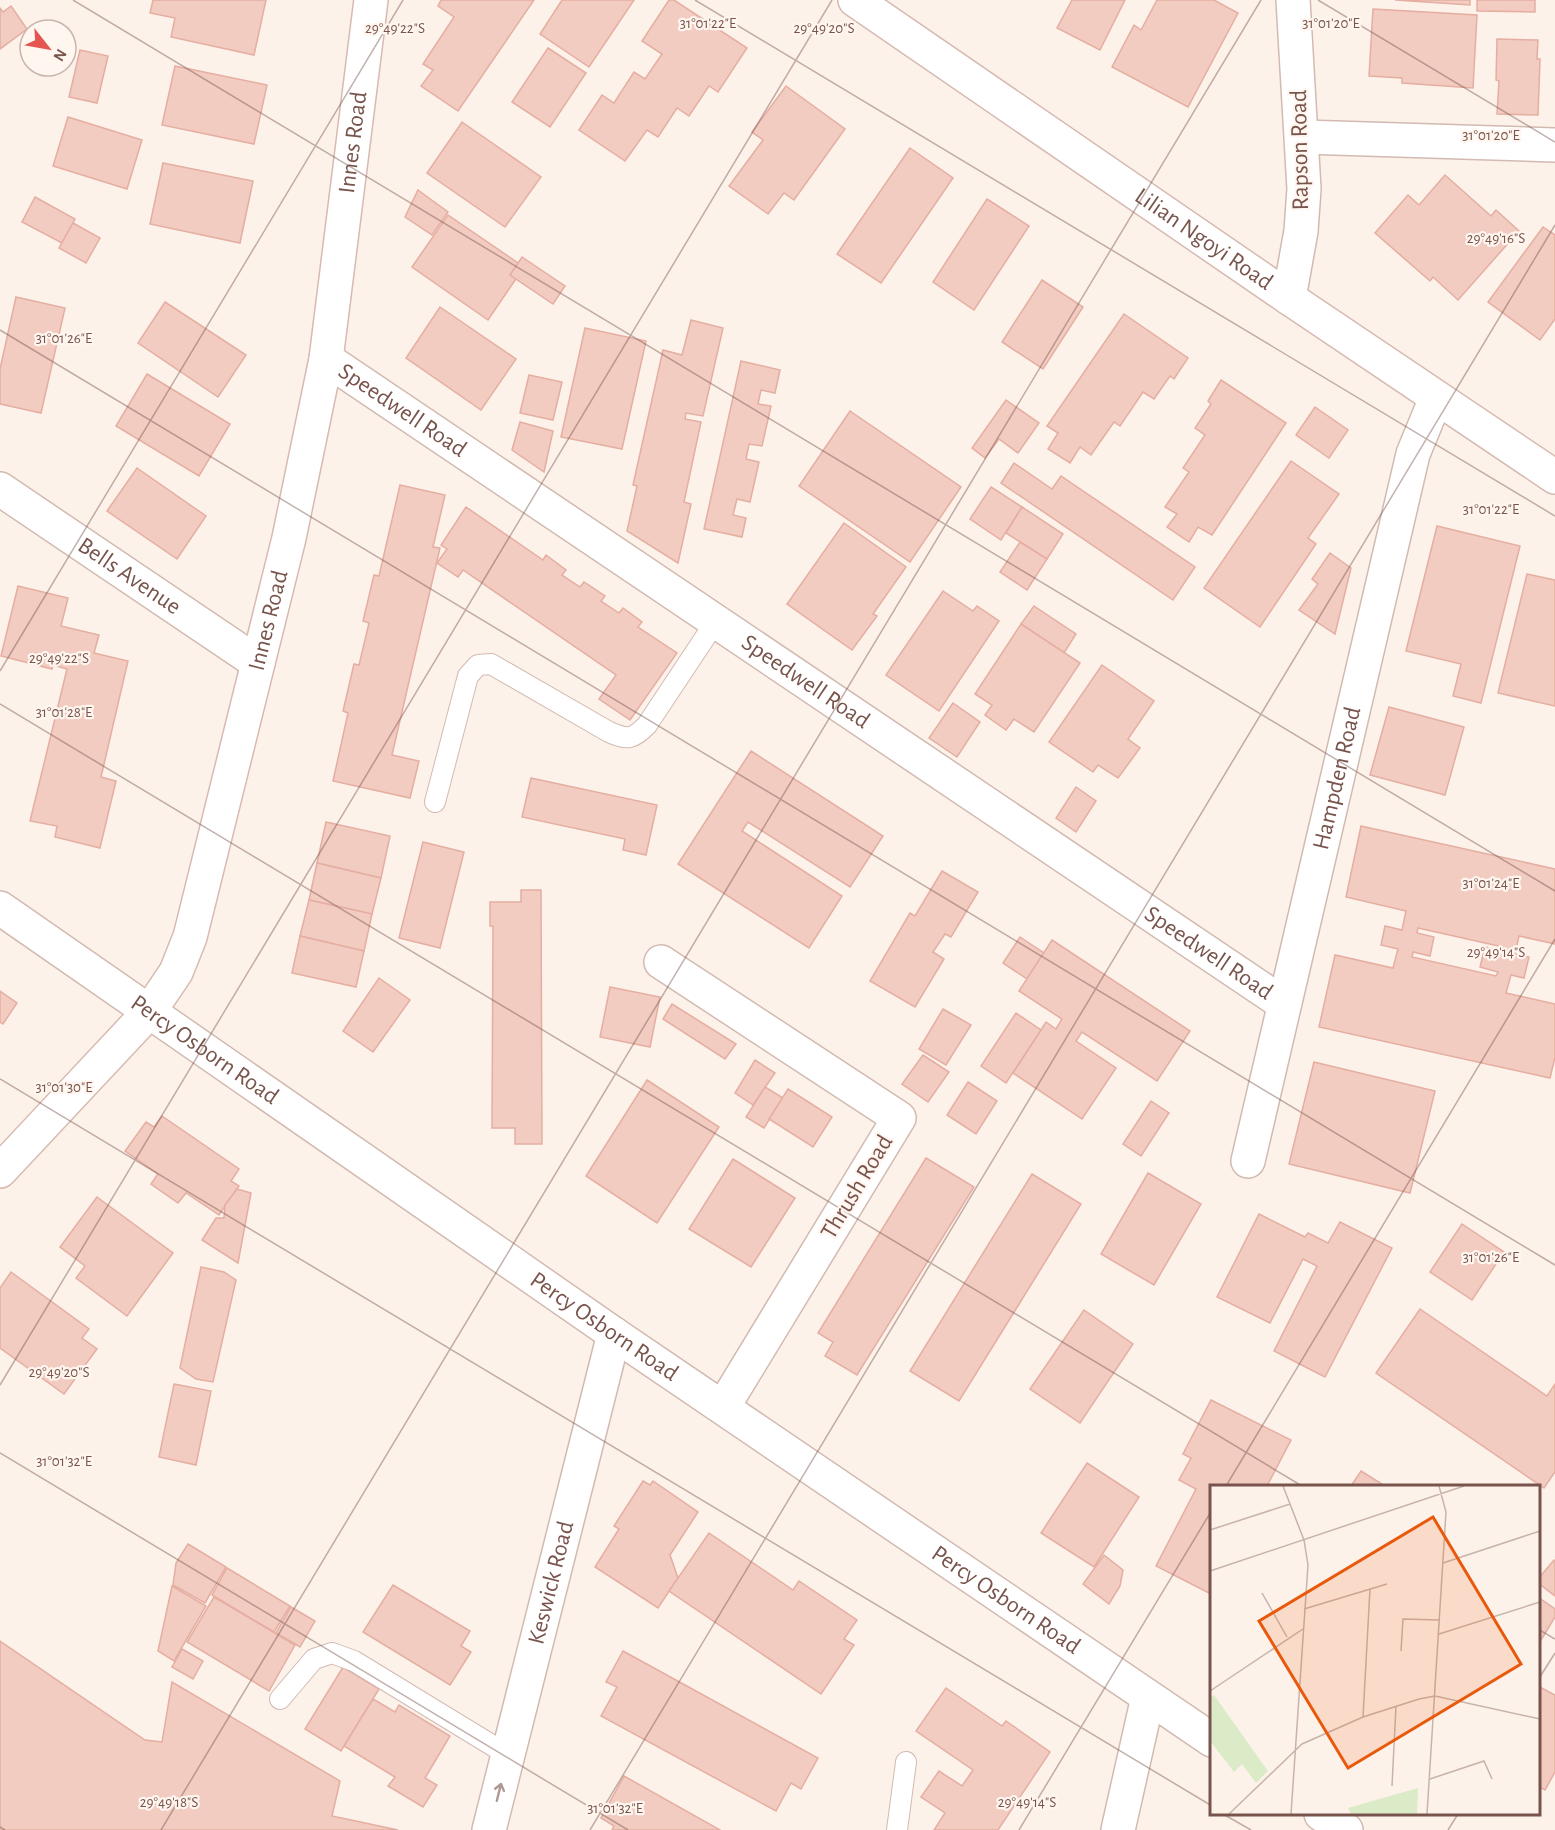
<svg xmlns="http://www.w3.org/2000/svg" width="1555" height="1830" viewBox="0 0 1555 1830" font-family="'Alegreya Sans',sans-serif">
	<style>
		.building { fill: #f2cbc1; stroke: #e5aea1; stroke-width: 1.5; fill-rule: evenodd }
		.lines { fill: none; stroke-linecap: round; stroke-linejoin: round }
		.lane-casing { stroke: #d2bab1; stroke-width: 22 }
		.street-casing { stroke: #d2bab1; stroke-width: 36 }
		.secondary-casing { stroke: #d7bab1; stroke-width: 36 }
		.lane { stroke: #fff; stroke-width: 20 }
		.street { stroke: #fff; stroke-width: 33 }
		.secondary { stroke: #fff; stroke-width: 33 }
		.oneway { stroke: #ae9894 }
		.ticks { fill: none; stroke: #78544c; stroke-width: 1.5; stroke-opacity: 0.45 }
		.labels { text-anchor: middle; dominant-baseline: central; stroke-width: 4.5; stroke-linejoin: round; paint-order: stroke }
		.street-label { font-size: 24px; fill: #78544c; stroke: #fff6f0 }
		.inset-road { fill: none; stroke: #c8b3ab; stroke-width: 1.5 }
		.view { fill: #e8590c; fill-opacity: 0.15; stroke: #e8590c; stroke-width: 3 }
		.inset-edge { fill: none; stroke: #78544c; stroke-width: 3 }
		.ticks-label { font-size: 15px; text-anchor: middle; fill: #78544c; stroke: #fff6f0; stroke-width: 4.5; stroke-linejoin: round; paint-order: stroke }
	</style>
	<rect width="100%" height="100%" fill="#fdf2ea"/>
	<!-- building -->
	<g class="building">
		<path d="M153,0H266L254,55L171,37L175,18L150,13Z"/>
		<path d="M441,0H534L458,111L421,86L433,70L423,64L454,17L438,6Z"/>
		<path d="M562,0H634L589,67L540,34Z"/>
		<path d="M669,0H674L747,48L718,92L709,86L689,116L677,108L658,137L647,130L625,161L579,130L602,95L614,103L634,72L645,79L662,54L642,41Z"/>
		<path d="M1072,0H1125L1100,50L1057,28Z"/>
		<path d="M1157,0H1214L1238,13L1188,107L1112,67L1134,25L1141,30Z"/>
		<path d="M1395,0H1470V5Z"/>
		<path d="M1477,0H1535V12L1477,11Z"/>
		<path d="M11,6L27,29L0,49V8L3,12Z"/>
		<path d="M1373,9L1477,15L1473,88L1402,83V78L1369,76Z"/>
		<path d="M1497,39L1538,40L1537,59H1540L1538,115L1497,114L1499,81L1496,80Z"/>
		<path d="M548,48L586,73L550,127L512,102Z"/>
		<path d="M80,50L108,56L97,103L69,97Z"/>
		<path d="M175,66L267,85L254,144L162,125Z"/>
		<path d="M786,86L845,129L794,200L784,193L768,214L729,186L763,140L752,132Z"/>
		<path d="M68,117L142,140L127,189L53,166Z"/>
		<path d="M462,122L541,177L505,227L427,173Z"/>
		<path d="M910,148L953,178L881,283L837,254Z"/>
		<path d="M163,163L253,181L240,243L150,224Z"/>
		<path d="M1445,175L1491,216L1496,210L1519,231L1458,300L1433,277L1430,281L1375,233L1408,195L1419,205Z"/>
		<path d="M418,190L448,212L432,235L405,217Z"/>
		<path d="M35,197L75,219L62,243L22,222Z"/>
		<path d="M987,199L1029,226L974,310L933,282Z"/>
		<path d="M448,215L524,267L488,320L412,267Z"/>
		<path d="M73,223L100,238L86,263L59,248Z"/>
		<path d="M1543,227L1555,235V319L1540,340L1488,302Z"/>
		<path d="M522,257L565,286L553,304L510,275Z"/>
		<path d="M1042,280L1083,307L1043,369L1002,342Z"/>
		<path d="M16,297L65,308L41,413L0,404V369Z"/>
		<path d="M165,302L246,355L218,397L138,343Z"/>
		<path d="M440,307L516,359L481,410L406,358Z"/>
		<path d="M1124,314L1188,358L1174,379L1170,376L1154,399L1143,392L1120,426L1114,422L1091,455L1080,447L1070,463L1048,449L1058,433L1047,426Z"/>
		<path d="M691,320L723,328L703,416L686,413L685,419L701,422L684,502L691,504L678,563L627,531L637,486L633,485L663,350L682,355Z"/>
		<path d="M585,328L646,341L622,449L561,437Z"/>
		<path d="M741,361L780,370L775,393L761,390L758,404L771,406L762,446L749,444L746,459L759,462L750,502L737,499L733,515L746,518L742,537L704,529Z"/>
		<path d="M147,374L230,424L199,476L116,426Z"/>
		<path d="M529,375L562,382L553,420L520,413Z"/>
		<path d="M1221,380L1286,423L1212,535L1198,527L1189,542L1167,527L1177,514L1165,507L1189,472L1183,468L1205,435L1195,428L1211,404L1208,401Z"/>
		<path d="M1006,400L1039,423L1018,453L999,439L985,458L972,448Z"/>
		<path d="M1315,407L1348,430L1329,458L1296,435Z"/>
		<path d="M850,411L961,487L910,562L799,486Z"/>
		<path d="M520,422L553,431L544,472L512,450Z"/>
		<path d="M1291,461L1339,494L1308,538L1316,544L1260,627L1204,588Z"/>
		<path d="M1014,463L1052,489L1061,476L1195,567L1173,600L1001,483Z"/>
		<path d="M137,468L206,516L177,559L107,511Z"/>
		<path d="M400,485L445,495L433,547L440,548L392,755L419,761L410,798L333,781L348,713L343,711L354,664L359,665L369,623L363,621L374,575L379,576Z"/>
		<path d="M991,487L1022,507L1001,540L970,519Z"/>
		<path d="M466,507L543,560L546,555L566,570L562,575L580,587L584,582L605,596L601,601L619,613L623,608L642,622L638,627L677,653L630,720L599,699L616,675L463,570L458,577L437,563L447,549L441,545Z"/>
		<path d="M1022,507L1063,534L1047,559L1006,533Z"/>
		<path d="M844,523L906,567L873,614L877,616L852,650L787,604Z"/>
		<path d="M1437,526L1520,546L1481,703L1453,696L1461,664L1406,651Z"/>
		<path d="M1020,542L1047,559L1027,590L1000,572Z"/>
		<path d="M1330,553L1351,568L1335,634L1299,610L1318,584L1312,579Z"/>
		<path d="M1527,574L1555,580V706L1498,693Z"/>
		<path d="M18,586L68,598L61,626L99,635L94,653L128,661L101,777L116,781L100,848L55,837L57,826L30,821L67,669L53,665L52,669L1,656Z"/>
		<path d="M943,591L973,611L977,606L999,621L939,711L886,675Z"/>
		<path d="M1034,606L1076,634L1064,653L1021,624Z"/>
		<path d="M1021,624L1080,663L1034,732L1014,719L1006,730L985,715L992,705L975,694Z"/>
		<path d="M1102,665L1154,701L1128,739L1140,748L1118,778L1098,765L1093,772L1049,742Z"/>
		<path d="M953,703L980,722L957,757L929,738Z"/>
		<path d="M1389,707L1464,727L1445,795L1370,775Z"/>
		<path d="M751,751L883,836L850,887L748,822L742,831L842,896L809,948L678,864Z"/>
		<path d="M531,778L657,805L646,855L623,850L625,839L522,817Z"/>
		<path d="M1076,787L1096,801L1076,832L1056,818Z"/>
		<path d="M326,822L390,836L381,878L317,863Z"/>
		<path d="M1361,826L1555,869V944L1519,936L1515,954L1529,957L1524,978L1511,975L1506,993L1555,1004V1057L1550,1078L1319,1027L1335,955L1393,968L1398,949L1381,945L1385,926L1402,930L1406,911L1346,897ZM1418,928L1503,947L1502,951L1485,947L1480,967L1498,972L1496,976L1412,957L1413,952L1430,956L1434,937L1417,933Z"/>
		<path d="M423,842L464,852L440,948L399,938Z"/>
		<path d="M317,863L381,878L372,914L309,900Z"/>
		<path d="M942,871L978,892L951,937L945,934L933,952L944,959L915,1007L870,981L910,913L915,916Z"/>
		<path d="M521,890H541L542,1144H515V1128H492L493,926H490V902H521Z"/>
		<path d="M309,900L372,914L364,951L300,936Z"/>
		<path d="M300,936L364,951L356,987L292,973Z"/>
		<path d="M1020,937L1044,953L1027,979L1003,963Z"/>
		<path d="M1052,940L1190,1031L1157,1081L1082,1032L1076,1041L1116,1068L1082,1119L1013,1073L1046,1022L1056,1029L1062,1019L1019,991Z"/>
		<path d="M379,978L410,1000L373,1052L343,1031Z"/>
		<path d="M610,987L660,997L650,1047L600,1037Z"/>
		<path d="M0,991L17,1003L3,1024L0,1022Z"/>
		<path d="M672,1004L736,1044L725,1059L663,1019Z"/>
		<path d="M943,1009L971,1025L946,1065L919,1049Z"/>
		<path d="M1016,1013L1041,1030L1006,1083L981,1066Z"/>
		<path d="M923,1055L949,1072L928,1102L902,1084Z"/>
		<path d="M755,1060L775,1073L753,1105L735,1093Z"/>
		<path d="M1314,1062L1435,1091L1410,1193L1289,1164Z"/>
		<path d="M647,1080L719,1127L657,1223L586,1176Z"/>
		<path d="M968,1082L997,1101L976,1134L947,1115Z"/>
		<path d="M765,1087L783,1098L764,1128L746,1117Z"/>
		<path d="M788,1089L832,1117L813,1147L769,1119Z"/>
		<path d="M1151,1101L1169,1113L1141,1156L1123,1144Z"/>
		<path d="M162,1116L239,1169L231,1181L239,1186L219,1215L186,1193L178,1203L151,1184L158,1174L125,1151L146,1122L154,1127Z"/>
		<path d="M926,1158L974,1187L857,1375L825,1356L833,1342L818,1333Z"/>
		<path d="M733,1159L795,1198L751,1267L689,1229Z"/>
		<path d="M1148,1173L1201,1204L1154,1285L1101,1254Z"/>
		<path d="M1032,1174L1081,1204L959,1401L910,1371Z"/>
		<path d="M237,1189L251,1193L238,1263L202,1240L216,1218H224L225,1205Z"/>
		<path d="M97,1197L173,1253L127,1316L76,1278L85,1266L60,1247Z"/>
		<path d="M1259,1214L1305,1237L1308,1233L1328,1243L1340,1222L1392,1248L1325,1377L1274,1351L1317,1266L1303,1259L1270,1323L1217,1297Z"/>
		<path d="M1462,1224L1504,1252L1472,1300L1430,1272Z"/>
		<path d="M201,1267L224,1272L236,1280L213,1382L196,1379L180,1368Z"/>
		<path d="M11,1272L89,1329L82,1338L97,1349L64,1394L0,1348V1288Z"/>
		<path d="M1420,1309L1547,1396L1555,1384V1472L1544,1488L1376,1373Z"/>
		<path d="M1084,1310L1133,1344L1080,1423L1030,1389Z"/>
		<path d="M174,1384L211,1391L196,1465L159,1457Z"/>
		<path d="M1211,1400L1291,1440L1267,1486H1212L1211,1594L1156,1566L1196,1489L1179,1480L1191,1458L1183,1454Z"/>
		<path d="M1087,1463L1139,1497L1094,1567L1041,1533Z"/>
		<path d="M1361,1471L1385,1486H1351Z"/>
		<path d="M643,1481L650,1485L653,1481L698,1512L670,1555L678,1578L658,1608L595,1567L619,1529L614,1526Z"/>
		<path d="M709,1533L793,1590L799,1581L857,1620L844,1639L854,1645L821,1694L669,1591Z"/>
		<path d="M188,1544L226,1567L205,1603L173,1585L176,1563Z"/>
		<path d="M1104,1555L1123,1570L1120,1586L1109,1604L1083,1584Z"/>
		<path d="M1554,1560L1555,1561V1596L1538,1583V1579Z"/>
		<path d="M227,1568L290,1606L274,1632L212,1595Z"/>
		<path d="M393,1585L470,1631L461,1646L471,1652L450,1685L363,1632Z"/>
		<path d="M172,1586L206,1606L174,1661L158,1651Z"/>
		<path d="M214,1597L295,1645L269,1691L187,1642Z"/>
		<path d="M1538,1597L1555,1609V1617L1538,1645Z"/>
		<path d="M291,1607L315,1621L300,1647L276,1633Z"/>
		<path d="M0,1641L145,1740L162,1742L172,1682L340,1781L332,1816L398,1830H0Z"/>
		<path d="M182,1649L203,1661L193,1679L172,1667Z"/>
		<path d="M623,1651L818,1758L801,1789L791,1783L776,1811L601,1716L617,1687L606,1682Z"/>
		<path d="M343,1667L379,1689L341,1751L305,1729Z"/>
		<path d="M1538,1686L1555,1695V1772L1545,1790L1538,1786Z"/>
		<path d="M946,1688L1002,1726L1006,1721L1050,1752L998,1830H934L945,1813L921,1797L939,1771L962,1786L973,1770L916,1731Z"/>
		<path d="M373,1699L395,1712L399,1705L450,1736L425,1778L437,1785L423,1807L388,1786L395,1777L344,1746Z"/>
		<path d="M624,1776L720,1830H612L614,1826L601,1818Z"/>
	</g>
	<g class="lines">
		<!-- lane casing -->
		<g class="lane-casing">
			<g id="lane">
				<path d="M435,802L468,676L478,665L491,664L609,732C628,740 632,740 647,725L716,621"/>
				<path d="M280,1699L314,1659L332,1653L354,1661L508,1755"/>
				<path d="M897,1830L906,1762"/>
			</g>
		</g>
		<!-- street casing -->
		<g class="street-casing">
			<g id="street">
				<path d="M1303,137L1555,145"/>
				<path d="M1289,298L1301,231L1304,189L1293,0"/>
				<path id="s1" d="M326,359L1284,1004"/>
				<path id="s2" d="M0,489L258,663"/>
				<path id="s3" d="M0,908L614,1334L1212,1740"/>
				<path d="M661,962L899,1118L723,1407"/>
				<path id="s4" d="M1248,1161L1413,454L1436,398"/>
				<path d="M1321,1814L1346,1830"/>
				<path id="s5" d="M489,1830L614,1334"/>
				<path d="M1118,1830L1148,1697"/>
			</g>
		</g>
		<!-- secondary casing -->
		<g class="secondary-casing">
			<g id="secondary">
				<path id="s6" d="M855,0L1289,298L1555,477"/>
				<path id="s7" d="M0,1171L149,1012L176,972L190,937L289,538L326,359L371,0"/>
			</g>
		</g>
		<!-- lane -->
		<use href="#lane" class="lane"/>
		<!-- street -->
		<use href="#street" class="street"/>
		<!-- secondary -->
		<use href="#secondary" class="secondary"/>
	</g>
	<!-- one-way arrows -->
	<defs><path id="oneway-shaft" d="M-6 0H5M1.5-3L5.5 0L1.5 3" fill="none" stroke-width="1.6" stroke-linecap="round" stroke-linejoin="round" transform="scale(1.5)"/></defs>
	<use class="oneway" href="#oneway-shaft" transform="translate(499 1792) rotate(-76)"/>
	<!-- ticks -->
	<path class="ticks" d="M73,0L1555,891M695,0L1555,516M1318,0L1555,142M0,330L1555,1265M0,671L403,0M0,704L1302,1486M0,1079L1212,1806M0,1385L832,0M0,1453L628,1830M1226,1486L1555,939M1538,1629L1555,1639M1538,1680L1555,1653M1223,1814L1251,1830M0,1827L5,1830M161,1830L1261,0M590,1830L1555,225M1019,1830L1212,1510M1448,1830L1458,1814"/>
	<g class="labels">
		<!-- street labels -->
		<g class="street-label">
			<text stroke="none"><textPath href="#s7" startOffset="1116">Innes Road</textPath></text>
			<text transform="translate(1300 150) rotate(-91)">Rapson Road</text>
			<text stroke="none"><textPath href="#s6" startOffset="423">Lilian Ngoyi Road</textPath></text>
			<text stroke="none"><textPath href="#s1" startOffset="92">Speedwell Road</textPath></text>
			<text stroke="none"><textPath href="#s2" startOffset="156">Bells Avenue</textPath></text>
			<text stroke="none"><textPath href="#s7" startOffset="630">Innes Road</textPath></text>
			<text stroke="none"><textPath href="#s1" startOffset="578">Speedwell Road</textPath></text>
			<text stroke="none"><textPath href="#s4" startOffset="393">Hampden Road</textPath></text>
			<text stroke="none"><textPath href="#s1" startOffset="1064">Speedwell Road</textPath></text>
			<text stroke="none"><textPath href="#s3" startOffset="249">Percy Osborn Road</textPath></text>
			<text transform="translate(857 1187) rotate(-59)">Thrush Road</text>
			<text stroke="none"><textPath href="#s3" startOffset="735">Percy Osborn Road</textPath></text>
			<text stroke="none"><textPath href="#s5" startOffset="255">Keswick Road</textPath></text>
			<text stroke="none"><textPath href="#s3" startOffset="1221">Percy Osborn Road</textPath></text>
		</g>
	</g>
	<!-- overview -->
	<g transform="translate(1210 1485)">
		<rect width="330" height="330" fill="#fdf2ea"/>
		<path d="M4,210L58,286L46,298L32,279L24,287L0,256V212ZM208,303L207,329H141L138,323Z" fill="#dcebc7"/>
		<path class="inset-road" d="M73,1L94,55L98,80L81,329M0,45L80,19M233,78L330,46M0,86L254,1M52,108L77,152M94,124L177,99M229,149L330,117M191,166L193,134L230,135M0,206L93,144M153,232L160,104M220,294L274,276L282,294M182,301L186,221M19,329L92,259L153,232L209,214L225,211L330,234M217,329L236,27L229,1"/>
		<path class="view" d="M223,32L311,179L138,283L49,136Z"/>
		<rect width="330" height="330" class="inset-edge"/>
	</g>
	<g class="ticks-label">
		<text x="708" y="28">31°01'22"E</text>
		<text x="1331" y="28">31°01'20"E</text>
		<text x="395" y="33">29°49'22"S</text>
		<text x="824" y="33">29°49'20"S</text>
		<text x="1491" y="140">31°01'20"E</text>
		<text x="1496" y="243">29°49'16"S</text>
		<text x="64" y="343">31°01'26"E</text>
		<text x="1491" y="514">31°01'22"E</text>
		<text x="59" y="663">29°49'22"S</text>
		<text x="64" y="717">31°01'28"E</text>
		<text x="1491" y="888">31°01'24"E</text>
		<text x="1496" y="957">29°49'14"S</text>
		<text x="64" y="1092">31°01'30"E</text>
		<text x="1491" y="1262">31°01'26"E</text>
		<text x="59" y="1377">29°49'20"S</text>
		<text x="64" y="1466">31°01'32"E</text>
		<text x="169" y="1807">29°49'18"S</text>
		<text x="1027" y="1807">29°49'14"S</text>
		<text x="615" y="1813">31°01'32"E</text>
	</g>
	<!-- north arrow -->
	<g transform="translate(48 48) rotate(121)"><circle r="28" fill="#fff6f0" stroke="#c9b5ae" stroke-width="1.5"/>
	<path d="M0-4.5L10 22L0 15L-10 22Z" fill="#e55550"/>
	<text y="-9" font-size="16" font-weight="bold" text-anchor="middle" fill="#78544c">N</text>
	</g>
</svg>
